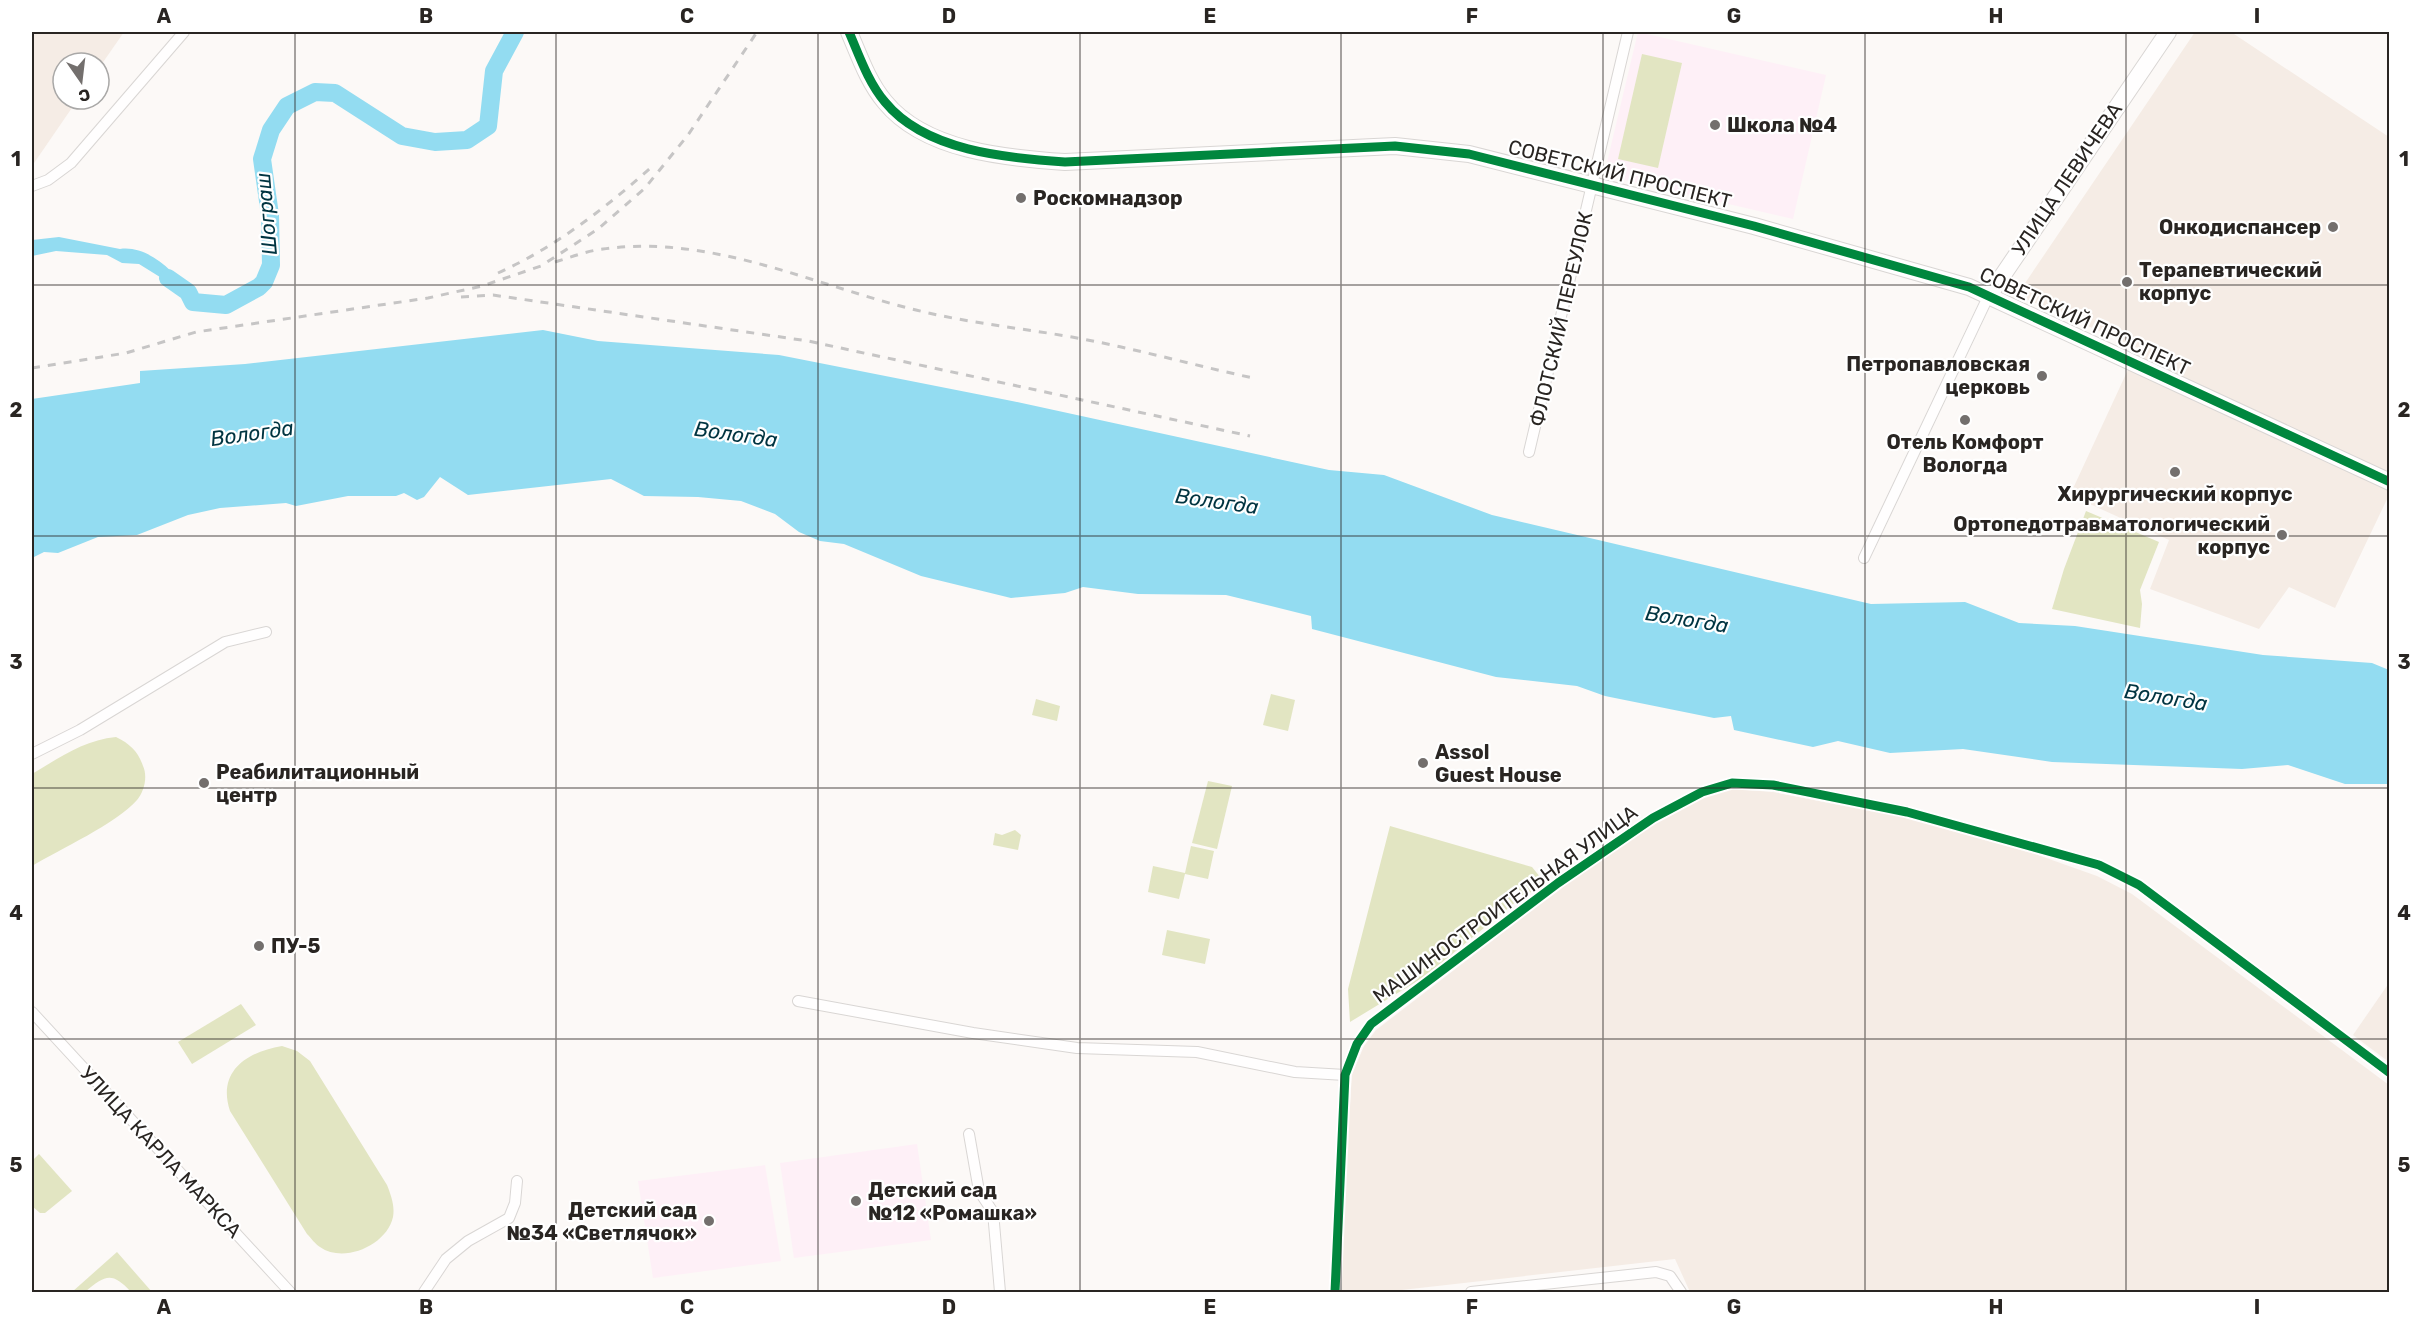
<svg xmlns="http://www.w3.org/2000/svg" width="2421" height="1324" viewBox="0 0 2421 1324" font-family="Rubik,sans-serif">
	<style>
		.built { fill: #f5ece5 }
		.education { fill: #fef0f7 }
		.green { fill: #e2e5c2 }
		.water { fill: #93dcf1 }
		.lines { fill: none; stroke-linecap: round; stroke-linejoin: round }
		.river { stroke: #93dcf1; stroke-width: 18 }
		.street-casing { stroke: #d9d6d4; stroke-width: 12 }
		.secondary-casing { stroke: #d9d6d4; stroke-width: 18 }
		.street { stroke: #fffefe; stroke-width: 10 }
		.secondary { stroke: #fffefe; stroke-width: 16 }
		.rail { stroke: #c6c5c5; stroke-width: 3; stroke-dasharray: 8 8; stroke-linecap: butt }
		.cycleway-casing { stroke: #fff; stroke-width: 13 }
		.cycleway { stroke: #00873e; stroke-width: 9 }
		.grid { fill: none; stroke: #292522; stroke-width: 1.5; stroke-opacity: 0.55 }
		.poi-dot { fill: #736f6d; stroke: #fff; stroke-width: 2 }
		.labels { text-anchor: middle; dominant-baseline: central; stroke-width: 4.5; stroke-linejoin: round; paint-order: stroke }
		.poi-label { font-size: 20px; font-weight: bold; fill: #292522; stroke: #fff; text-anchor: start }
		.street-label { font-size: 20px; fill: #292522; stroke: #fff }
		.water-label { font-size: 21px; font-style: italic; fill: #003441; stroke: #fff }
		.neatline { fill: none; stroke: #292522; stroke-width: 2 }
		.grid-label { font-size: 20px; text-anchor: middle; font-weight: bold; fill: #292522 }
	</style>
	<rect width="100%" height="100%" fill="#fcf9f7"/>
	<!-- built -->
	<g class="built">
		<path d="M32,32H124L99,68V63H63V99H78L32,166Z"/>
		<path d="M2195,32H2231L2389,137L2390,197L2387,201L2390,203L2389,495L2335,608L2289,587L2259,629L2150,589L2169,540L2070,495L2138,348L2017,295Z"/>
		<path d="M1733,789L1773,792L1906,818L2035,854L2097,876L2132,894L2389,1085V1292H1690L1675,1259L1384,1292H1337L1352,1074L1364,1046L1376,1030L1561,888L1656,823L1705,796Z"/>
		<path d="M2389,983V1062L2353,1035Z"/>
	</g>
	<!-- education -->
	<g class="education">
		<path d="M1638,32L1826,75L1793,219L1604,175Z"/>
		<path d="M917,1144L931,1240L794,1258L780,1163Z"/>
		<path d="M765,1165L781,1261L653,1278L638,1181Z"/>
	</g>
	<!-- green -->
	<g class="green">
		<path d="M1642,54L1682,63L1658,168L1618,159Z"/>
		<path d="M2086,511L2159,542L2140,590L2142,604L2140,628L2052,609L2064,569Z"/>
		<path d="M1271,694L1295,700L1288,731L1263,725Z"/>
		<path d="M1036,699L1060,706L1057,721L1032,715Z"/>
		<path d="M116,737C130,744 138,751 143,766C148,777 144,792 137,800C116,824 60,849 32,866V774C59,758 84,740 116,737Z"/>
		<path d="M1208,781L1232,786L1217,849L1192,843Z"/>
		<path d="M1390,826L1532,867L1545,883L1517,901L1424,977L1350,1022L1348,989Z"/>
		<path d="M1015,830L1021,835L1018,850L993,845L995,833L1002,835Z"/>
		<path d="M1191,846L1214,851L1208,879L1185,874L1179,899L1148,892L1153,866L1185,873Z"/>
		<path d="M1167,930L1210,939L1205,964L1162,955Z"/>
		<path d="M241,1004L256,1025L192,1064L178,1042Z"/>
		<path d="M282,1046L297,1051L310,1061L387,1185C391,1195 395,1206 393,1217C387,1245 344,1264 320,1247C315,1244 311,1238 307,1234L230,1111C217,1072 246,1052 282,1046Z"/>
		<path d="M39,1154L72,1191L45,1213H40L32,1206V1161Z"/>
		<path d="M117,1252L152,1292H131C112,1271 105,1275 85,1292H72Z"/>
	</g>
	<!-- water -->
	<g class="water">
		<path d="M59,237L120,249C147,245 175,271 188,292L176,287L139,264L122,263L107,255L56,251L32,256V240Z"/>
		<path d="M543,330L598,341L779,355L1012,401L1329,470L1384,475L1492,515L1871,604L1965,602L2019,623L2075,626L2263,655L2372,663L2389,670V784H2345L2288,765L2242,769L2052,762L1963,749L1890,753L1838,741L1813,747L1734,730L1731,716L1714,718L1605,696L1577,686L1496,677L1312,629L1311,616L1226,595L1138,594L1083,587L1065,593L1011,598L921,576L844,544L820,541L799,532L775,514L741,501L698,497L644,496L611,479L468,495L440,477L424,497L417,500L404,493L396,496H348L296,506L286,503L220,508L188,515L137,535L98,537L58,553L44,552L32,558V399L140,383V371L245,364Z"/>
	</g>
	<g class="lines">
		<!-- river -->
		<path class="river" d="M168,278L188,292L193,302L226,305L259,287L264,282L271,265L270,215L262,159L271,130L287,106L315,92L335,93L402,136L435,142L467,140L488,126L494,71L515,32"/>
		<!-- street casing -->
		<g class="street-casing">
			<g id="street">
				<path d="M32,186L48,180L71,163L184,32"/>
				<path d="M1529,452L1628,32"/>
				<path d="M1864,558L1988,297"/>
				<path d="M32,754L80,730L225,642L266,632"/>
				<path d="M798,1001L973,1033L1077,1048L1197,1052L1295,1072L1345,1075"/>
				<path d="M32,1012L290,1292"/>
				<path d="M969,1134L979,1191L993,1212L1000,1292"/>
				<path d="M424,1292L446,1259L468,1241L509,1218L515,1203L517,1181"/>
				<path d="M1335,1292L1345,1075L1357,1044L1371,1024L1558,883L1653,818L1702,792L1732,783L1773,785L1907,812L2099,865L2139,885L2390,1073"/>
				<path d="M1471,1292L1656,1272L1670,1276L1681,1292"/>
			</g>
		</g>
		<!-- secondary casing -->
		<g class="secondary-casing">
			<g id="secondary">
				<path d="M849,32C859,55 868,82 885,102C925,151 1006,158 1065,162L1395,146L1469,154L1754,226L1969,287L2390,482"/>
				<path d="M1988,297L2168,32"/>
			</g>
		</g>
		<!-- street -->
		<use href="#street" class="street"/>
		<!-- secondary -->
		<use href="#secondary" class="secondary"/>
		<!-- rail -->
		<g class="rail">
			<path d="M555,262C571,257 587,251 603,249C712,234 813,285 916,310C968,323 1020,328 1072,337C1133,348 1193,365 1253,378"/>
			<path d="M498,273C556,247 608,206 655,164"/>
			<path d="M461,297L493,295L808,341L1250,436"/>
			<path d="M32,368L126,353L196,332L428,298L482,286L541,266L598,229L645,188L688,135L757,32"/>
		</g>
		<!-- cycleway casing -->
		<g class="cycleway-casing">
			<g id="cycleway">
				<path d="M849,32C859,55 868,82 885,102C925,151 1006,158 1065,162L1395,146L1469,154L1754,226L1969,287L2390,482"/>
				<path d="M1335,1292L1345,1075L1357,1044L1371,1024L1558,883L1653,818L1702,792L1732,783L1773,785L1907,812L2099,865L2139,885L2390,1073"/>
			</g>
		</g>
		<!-- cycleway -->
		<use href="#cycleway" class="cycleway"/>
	</g>
	<!-- grid -->
	<path class="grid" d="M295,32V1292M556,32V1292M818,32V1292M1080,32V1292M1341,32V1292M1603,32V1292M1865,32V1292M2126,32V1292M32,285H2390M32,536H2390M32,788H2390M32,1039H2390"/>
	<!-- markers -->
	<g class="poi-dot">
		<circle cx="1715" cy="125" r="6"/>
		<circle cx="1021" cy="198" r="6"/>
		<circle cx="2333" cy="227" r="6"/>
		<circle cx="2127" cy="282" r="6"/>
		<circle cx="2042" cy="376" r="6"/>
		<circle cx="1965" cy="420" r="6"/>
		<circle cx="2175" cy="472" r="6"/>
		<circle cx="2282" cy="535" r="6"/>
		<circle cx="1423" cy="763" r="6"/>
		<circle cx="204" cy="783" r="6"/>
		<circle cx="259" cy="946" r="6"/>
		<circle cx="856" cy="1201" r="6"/>
		<circle cx="709" cy="1221" r="6"/>
	</g>
	<g class="labels">
		<!-- poi labels -->
		<g class="poi-label">
			<text x="1727" y="125">Школа №4</text>
			<text x="1033" y="198">Роскомнадзор</text>
			<text x="2321" y="227" text-anchor="end">Онкодиспансер</text>
			<text x="2139" y="270">Терапевтический<tspan x="2139" dy="23">корпус</tspan></text>
			<text x="2030" y="364" text-anchor="end">Петропавловская<tspan x="2030" dy="23">церковь</tspan></text>
			<text x="1965" y="442" text-anchor="middle">Отель Комфорт<tspan x="1965" dy="23">Вологда</tspan></text>
			<text x="2175" y="494" text-anchor="middle">Хирургический корпус</text>
			<text x="2270" y="524" text-anchor="end">Ортопедотравматологический<tspan x="2270" dy="23">корпус</tspan></text>
			<text x="1435" y="752">Assol<tspan x="1435" dy="23">Guest House</tspan></text>
			<text x="216" y="772">Реабилитационный<tspan x="216" dy="23">центр</tspan></text>
			<text x="271" y="946">ПУ-5</text>
			<text x="868" y="1190">Детский сад<tspan x="868" dy="23">№12 «Ромашка»</tspan></text>
			<text x="697" y="1210" text-anchor="end">Детский сад<tspan x="697" dy="23">№34 «Светлячок»</tspan></text>
		</g>
		<!-- street labels -->
		<g class="street-label">
			<text transform="translate(1620 174) rotate(14)">СОВЕТСКИЙ ПРОСПЕКТ</text>
			<text transform="translate(2067 179) rotate(-56)">УЛИЦА ЛЕВИЧЕВА</text>
			<text transform="translate(1561 319) rotate(-77)">ФЛОТСКИЙ ПЕРЕУЛОК</text>
			<text transform="translate(2085 321) rotate(25)">СОВЕТСКИЙ ПРОСПЕКТ</text>
			<text transform="translate(1505 904) rotate(-36)">МАШИНОСТРОИТЕЛЬНАЯ УЛИЦА</text>
			<text transform="translate(161 1152) rotate(47)">УЛИЦА КАРЛА МАРКСА</text>
		</g>
		<!-- water labels -->
		<g class="water-label">
			<text transform="translate(266 214) rotate(-95)">Шограш</text>
			<text transform="translate(252 433) rotate(-8)">Вологда</text>
			<text transform="translate(736 434) rotate(8)">Вологда</text>
			<text transform="translate(1217 501) rotate(8)">Вологда</text>
			<text transform="translate(1687 619) rotate(9)">Вологда</text>
			<text transform="translate(2166 697) rotate(9)">Вологда</text>
		</g>
	</g>
	<!-- border -->
	<rect width="2421" height="1324" fill="none" stroke="#ffffff" stroke-width="66"/>
	<!-- north arrow -->
	<g transform="translate(81 81) rotate(166)"><circle r="28" fill="#ffffff" stroke="#a9a8a7" stroke-width="1.5"/>
	<path d="M0-4.5L10 22L0 15L-10 22Z" fill="#736f6d"/>
	<text y="-9" font-size="16" font-weight="bold" text-anchor="middle" fill="#292522">С</text>
	</g>
	<rect x="33" y="33" width="2355" height="1258" class="neatline"/>
	<g class="grid-label">
		<text x="164" y="23">A</text>
		<text x="426" y="23">B</text>
		<text x="687" y="23">C</text>
		<text x="949" y="23">D</text>
		<text x="1210" y="23">E</text>
		<text x="1472" y="23">F</text>
		<text x="1734" y="23">G</text>
		<text x="1996" y="23">H</text>
		<text x="2257" y="23">I</text>
		<text x="16" y="166">1</text>
		<text x="2404" y="166">1</text>
		<text x="16" y="417">2</text>
		<text x="2404" y="417">2</text>
		<text x="16" y="669">3</text>
		<text x="2404" y="669">3</text>
		<text x="16" y="920">4</text>
		<text x="2404" y="920">4</text>
		<text x="16" y="1172">5</text>
		<text x="2404" y="1172">5</text>
		<text x="164" y="1314">A</text>
		<text x="426" y="1314">B</text>
		<text x="687" y="1314">C</text>
		<text x="949" y="1314">D</text>
		<text x="1210" y="1314">E</text>
		<text x="1472" y="1314">F</text>
		<text x="1734" y="1314">G</text>
		<text x="1996" y="1314">H</text>
		<text x="2257" y="1314">I</text>
	</g>
</svg>
